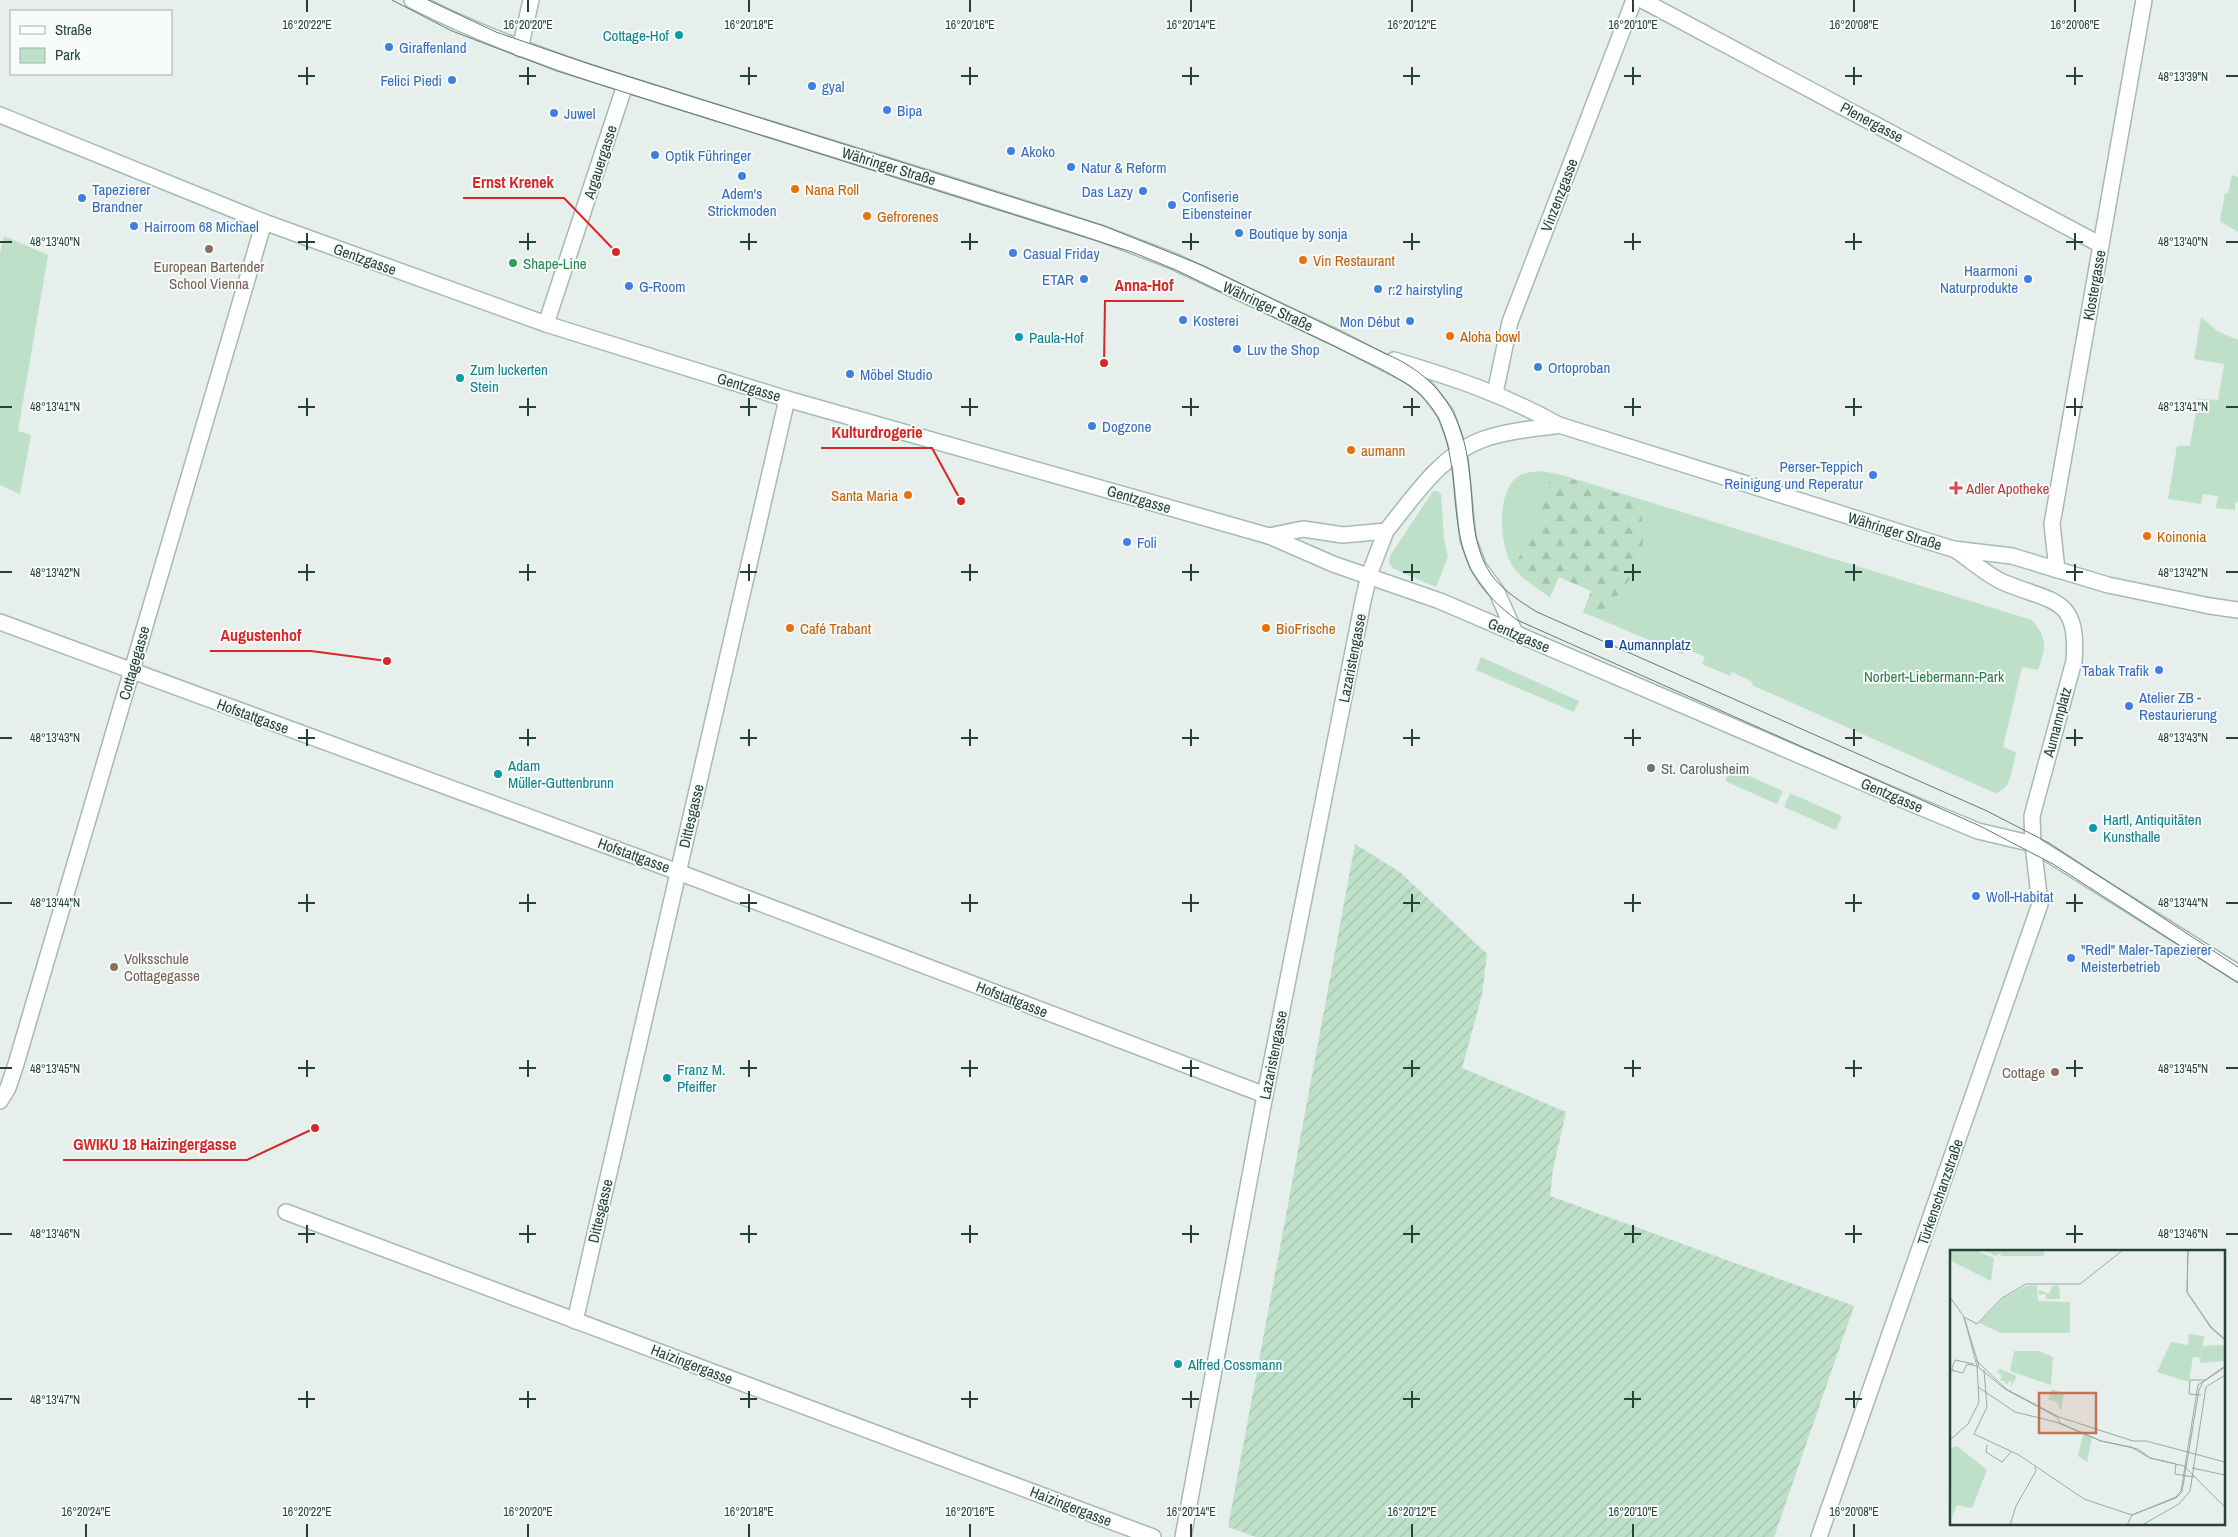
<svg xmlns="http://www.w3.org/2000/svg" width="2238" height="1537" viewBox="0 0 2238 1537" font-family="'Archivo Narrow',sans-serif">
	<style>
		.green { fill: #bfe0c8 }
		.forest { fill: url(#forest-firs) }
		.garden { fill: url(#garden-furrows) }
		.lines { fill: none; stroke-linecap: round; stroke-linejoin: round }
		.street-casing { stroke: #a8b8b2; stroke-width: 18 }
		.secondary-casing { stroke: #a4bbb3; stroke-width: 18 }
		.street { stroke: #fff; stroke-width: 15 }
		.secondary { stroke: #fff; stroke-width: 15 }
		.tram { stroke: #5f7d75; stroke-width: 1 }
		.ticks { fill: none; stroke: #24423a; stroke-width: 2 }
		.culture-dot { fill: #0f9aa8; stroke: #f7fbf9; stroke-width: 2 }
		.shop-dot { fill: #3f7fe0; stroke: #f7fbf9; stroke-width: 2 }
		.food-dot { fill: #e8710a; stroke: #f7fbf9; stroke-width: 2 }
		.education-dot { fill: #8d6e63; stroke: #f7fbf9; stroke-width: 2 }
		.leisure-dot { fill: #2e9e5b; stroke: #f7fbf9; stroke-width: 2 }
		.health-dot { fill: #e0444e; stroke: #f7fbf9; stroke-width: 2 }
		.transit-dot { fill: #1a4fb4; stroke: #f7fbf9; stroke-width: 2 }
		.worship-dot { fill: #6b7280; stroke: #f7fbf9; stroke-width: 2 }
		.labels { text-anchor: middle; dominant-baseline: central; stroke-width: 4; stroke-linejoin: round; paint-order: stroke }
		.culture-label { font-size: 15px; fill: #0d838f; stroke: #f7fbf9; text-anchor: start }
		.shop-label { font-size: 15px; fill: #366cbe; stroke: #f7fbf9; text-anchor: start }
		.street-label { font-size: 15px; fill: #24423a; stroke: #f7fbf9 }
		.food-label { font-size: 15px; fill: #c56008; stroke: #f7fbf9; text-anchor: start }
		.leisure-label { font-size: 15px; fill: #27864d; stroke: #f7fbf9; text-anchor: start }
		.education-label { font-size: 15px; fill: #785e54; stroke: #f7fbf9 }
		.health-label { font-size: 15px; fill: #be3a42; stroke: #f7fbf9; text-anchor: start }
		.transit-label { font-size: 15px; fill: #164399; stroke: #f7fbf9; text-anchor: start }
		.park-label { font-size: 15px; fill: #2d7a4b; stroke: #f7fbf9 }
		.worship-label { font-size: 15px; fill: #5b616d; stroke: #f7fbf9; text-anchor: start }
		.inset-road { fill: none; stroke: #98aaa4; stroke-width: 1 }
		.view { fill: #c07456; fill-opacity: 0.15; stroke: #c07456; stroke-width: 2.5 }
		.inset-edge { fill: none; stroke: #24423a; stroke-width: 2.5 }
		.ticks-label { font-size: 12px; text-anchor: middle; fill: #24423a; stroke: #f7fbf9; stroke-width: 4; stroke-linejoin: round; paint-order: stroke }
		.leader { fill: none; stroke: #d62828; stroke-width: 2 }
		.callout-dot { fill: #d62828; stroke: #f7fbf9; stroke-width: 2 }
		.callout-label { font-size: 16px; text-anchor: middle; font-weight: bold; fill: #d62828; stroke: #f7fbf9; stroke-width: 4; stroke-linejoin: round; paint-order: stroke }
	</style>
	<defs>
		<pattern id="forest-firs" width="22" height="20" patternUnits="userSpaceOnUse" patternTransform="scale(1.25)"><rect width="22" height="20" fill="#bfe0c8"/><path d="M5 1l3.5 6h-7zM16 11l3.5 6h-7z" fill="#a4c1ad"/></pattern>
		<pattern id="garden-furrows" width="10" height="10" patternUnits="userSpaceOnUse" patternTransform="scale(1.25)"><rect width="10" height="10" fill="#bfe0c8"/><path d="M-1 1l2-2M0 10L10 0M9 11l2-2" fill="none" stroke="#a4c1ad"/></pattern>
	</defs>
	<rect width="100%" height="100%" fill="#e6efeb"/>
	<!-- green -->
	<g class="green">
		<path d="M2232,175L2238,177V232L2220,221L2225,193H2228Z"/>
		<path d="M4,236L48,255L18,431L31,435L20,494L0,485V253Z"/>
		<path d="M2201,317L2217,331L2238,340V501L2235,503V510L2216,508L2218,496L2203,494L2201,504L2168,499L2177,446H2190L2198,399L2218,400L2224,364L2194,359Z"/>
		<path d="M1542,471L1562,475L2032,620C2048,640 2046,647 2038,670L2022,667L2003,747L2016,752C2012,767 2012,790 1995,793L1752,685L1753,682L1732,672L1730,676L1702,664L1705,657L1685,648L1682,654L1583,612L1592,591L1559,577L1550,597C1538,589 1523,580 1514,568C1499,549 1496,494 1516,478C1523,472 1533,472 1542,471Z"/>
		<path d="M1433,491H1438L1441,494L1444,539L1448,557L1436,587L1394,569L1389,563L1390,556Z"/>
		<path d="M1481,657L1579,701L1574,712L1476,670Z"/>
		<path d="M1731,768L1783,791L1777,804L1725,781Z"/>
		<path d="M1790,793L1842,816L1836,830L1784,807Z"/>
	</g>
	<!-- forest -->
	<path class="forest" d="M1552,473L1640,500C1641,513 1644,529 1643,542C1640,572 1617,598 1597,618L1583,612L1591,591L1559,577L1550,597L1514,568L1535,523Z"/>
	<!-- garden -->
	<path class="garden" d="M1355,844L1400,872L1487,954L1482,995L1462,1068L1566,1112L1553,1169L1550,1196L1854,1306L1774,1537H1256L1228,1527Z"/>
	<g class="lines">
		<!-- street casing -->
		<g class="street-casing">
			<g id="street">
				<path d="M1642,0L2101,245"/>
				<path d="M520,49L531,0"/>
				<path d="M546,324L625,85"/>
				<path d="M1495,393L1510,322L1634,0"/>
				<path d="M2057,570L2052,524L2144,0"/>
				<path d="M0,622L678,872L1265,1095"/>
				<path d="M0,1101L8,1088L16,1064L264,222"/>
				<path d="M286,1212L1153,1537"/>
				<path d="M575,1321L787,399"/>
				<path d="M1183,1537L1265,1095L1363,601L1369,575L1386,531"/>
				<path d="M1819,1537L2040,904L2033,844"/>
			</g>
		</g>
		<!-- secondary casing -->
		<g class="secondary-casing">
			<g id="secondary">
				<path d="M412,0C511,51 618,82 724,115C850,154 975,192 1100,233L1173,261L1339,339L1412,377L1427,389L1446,414L1459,452L1468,539L1478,566L1497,592L1515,633"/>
				<path d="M0,115L264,222L546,324L787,399L1269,536L1333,564L1440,601L1920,807L1978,831L2033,844L2238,973"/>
				<path d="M1394,360C1454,378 1503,394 1559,425L1953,549L2012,556L2108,585L2210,606L2238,610"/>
				<path d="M1269,536L1303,529L1343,535L1386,531C1414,497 1442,452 1487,438C1510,430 1535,429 1559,425"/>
				<path d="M1957,551C1972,561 1988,576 2005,583C2054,603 2079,597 2074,661L2032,816L2033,844"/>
			</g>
		</g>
		<!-- street -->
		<use href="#street" class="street"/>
		<!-- secondary -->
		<use href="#secondary" class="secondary"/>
		<!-- tram -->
		<g class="tram">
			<path d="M392,0L452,31L557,71L1132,252L1176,270L1377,367C1396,377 1419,389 1432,408C1446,428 1450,453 1453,477C1459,543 1460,578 1517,620L1980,826L2053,864L2238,983"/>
			<path d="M428,0L496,32L589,64L1104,226L1204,266L1399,360C1458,392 1468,438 1472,500C1473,526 1477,556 1493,577C1505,592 1521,602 1537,612L1987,811L2049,843L2238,967"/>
		</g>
	</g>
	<!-- ticks -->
	<path class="ticks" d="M307,0V12M528,0V12M749,0V12M970,0V12M1191,0V12M1412,0V12M1633,0V12M1854,0V12M2075,0V12M307,67V85M528,67V85M749,67V85M970,67V85M1191,67V85M1412,67V85M1633,67V85M1854,67V85M2075,67V85M298,76H315M519,76H536M740,76H757M961,76H978M1182,76H1199M1403,76H1420M1624,76H1641M1845,76H1862M2066,76H2083M2226,76H2238M307,233V250M528,233V250M749,233V250M970,233V250M1191,233V250M1412,233V250M1633,233V250M1854,233V250M2075,233V250M0,242H12M298,242H315M519,242H536M740,242H757M961,242H978M1182,242H1199M1403,242H1420M1624,242H1641M1845,242H1862M2066,242H2083M2226,242H2238M307,398V416M528,398V416M749,398V416M970,398V416M1191,398V416M1412,398V416M1633,398V416M1854,398V416M2075,398V416M0,407H12M298,407H315M519,407H536M740,407H757M961,407H978M1182,407H1199M1403,407H1420M1624,407H1641M1845,407H1862M2066,407H2083M2226,407H2238M307,564V581M528,564V581M749,564V581M970,564V581M1191,564V581M1412,564V581M1633,564V581M1854,564V581M2075,564V581M0,572H12M298,572H315M519,572H536M740,572H757M961,572H978M1182,572H1199M1403,572H1420M1624,572H1641M1845,572H1862M2066,572H2083M2226,572H2238M307,729V746M528,729V746M749,729V746M970,729V746M1191,729V746M1412,729V746M1633,729V746M1854,729V746M2075,729V746M0,738H12M298,738H315M519,738H536M740,738H757M961,738H978M1182,738H1199M1403,738H1420M1624,738H1641M1845,738H1862M2066,738H2083M2226,738H2238M307,894V912M528,894V912M749,894V912M970,894V912M1191,894V912M1412,894V912M1633,894V912M1854,894V912M2075,894V912M0,903H12M298,903H315M519,903H536M740,903H757M961,903H978M1182,903H1199M1403,903H1420M1624,903H1641M1845,903H1862M2066,903H2083M2226,903H2238M307,1060V1077M528,1060V1077M749,1060V1077M970,1060V1077M1191,1060V1077M1412,1060V1077M1633,1060V1077M1854,1060V1077M2075,1060V1077M0,1068H12M298,1068H315M519,1068H536M740,1068H757M961,1068H978M1182,1068H1199M1403,1068H1420M1624,1068H1641M1845,1068H1862M2066,1068H2083M2226,1068H2238M307,1225V1243M528,1225V1243M749,1225V1243M970,1225V1243M1191,1225V1243M1412,1225V1243M1633,1225V1243M1854,1225V1243M2075,1225V1243M0,1234H12M298,1234H315M519,1234H536M740,1234H757M961,1234H978M1182,1234H1199M1403,1234H1420M1624,1234H1641M1845,1234H1862M2066,1234H2083M2226,1234H2238M307,1391V1408M528,1391V1408M749,1391V1408M970,1391V1408M1191,1391V1408M1412,1391V1408M1633,1391V1408M1854,1391V1408M0,1399H12M298,1399H315M519,1399H536M740,1399H757M961,1399H978M1182,1399H1199M1403,1399H1420M1624,1399H1641M1845,1399H1862M86,1524V1537M307,1524V1537M528,1524V1537M749,1524V1537M970,1524V1537M1191,1524V1537M1412,1524V1537M1633,1524V1537M1854,1524V1537"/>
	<!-- markers -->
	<g class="culture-dot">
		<circle cx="679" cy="35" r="5"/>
		<circle cx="1019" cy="337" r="5"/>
		<circle cx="460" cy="378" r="5"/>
		<circle cx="498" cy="774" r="5"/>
		<circle cx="2093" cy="828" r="5"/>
		<circle cx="667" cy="1078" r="5"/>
		<circle cx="1178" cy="1364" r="5"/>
	</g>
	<g class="shop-dot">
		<circle cx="389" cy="47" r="5"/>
		<circle cx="452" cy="80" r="5"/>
		<circle cx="812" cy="86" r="5"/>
		<circle cx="887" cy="110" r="5"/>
		<circle cx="554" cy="113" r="5"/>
		<circle cx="1011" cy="151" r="5"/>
		<circle cx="655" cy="155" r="5"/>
		<circle cx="1071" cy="167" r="5"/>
		<circle cx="742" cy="176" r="5"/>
		<circle cx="1143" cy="191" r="5"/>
		<circle cx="82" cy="198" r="5"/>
		<circle cx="1172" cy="205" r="5"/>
		<circle cx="134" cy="226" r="5"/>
		<circle cx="1239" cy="233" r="5"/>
		<circle cx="1013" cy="253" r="5"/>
		<circle cx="1084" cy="279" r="5"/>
		<circle cx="2028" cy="279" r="5"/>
		<circle cx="629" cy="286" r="5"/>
		<circle cx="1378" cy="289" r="5"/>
		<circle cx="1183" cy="320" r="5"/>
		<circle cx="1410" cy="321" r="5"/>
		<circle cx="1237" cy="349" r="5"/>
		<circle cx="1538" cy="367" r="5"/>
		<circle cx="850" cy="374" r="5"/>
		<circle cx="1092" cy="426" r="5"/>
		<circle cx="1873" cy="475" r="5"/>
		<circle cx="1127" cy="542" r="5"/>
		<circle cx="2159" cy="670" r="5"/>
		<circle cx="2129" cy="706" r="5"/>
		<circle cx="1976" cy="896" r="5"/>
		<circle cx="2071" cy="958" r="5"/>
	</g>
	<g class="food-dot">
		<circle cx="795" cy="189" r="5"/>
		<circle cx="867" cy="216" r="5"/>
		<circle cx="1303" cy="260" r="5"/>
		<circle cx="1450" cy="336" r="5"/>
		<circle cx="1351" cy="450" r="5"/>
		<circle cx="908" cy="495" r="5"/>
		<circle cx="2147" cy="536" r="5"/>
		<circle cx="790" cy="628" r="5"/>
		<circle cx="1266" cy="628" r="5"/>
	</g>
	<g class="education-dot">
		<circle cx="209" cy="249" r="5"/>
		<circle cx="114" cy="967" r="5"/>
		<circle cx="2055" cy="1072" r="5"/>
	</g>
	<circle class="leisure-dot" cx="513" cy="263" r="5"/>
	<path class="health-dot" d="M1953.5 480.5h5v5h5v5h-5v5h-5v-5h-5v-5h5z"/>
	<rect class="transit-dot" x="1604" y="639" width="10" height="10" rx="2.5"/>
	<circle class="worship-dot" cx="1651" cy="768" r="5"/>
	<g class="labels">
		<!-- culture labels -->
		<g class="culture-label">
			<text x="669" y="35" text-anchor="end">Cottage-Hof</text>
			<text x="1029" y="337">Paula-Hof</text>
			<text x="470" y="369">Zum luckerten<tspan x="470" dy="17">Stein</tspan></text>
			<text x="508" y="765">Adam<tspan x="508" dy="17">Müller-Guttenbrunn</tspan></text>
			<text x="2103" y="819">Hartl, Antiquitäten<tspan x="2103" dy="17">Kunsthalle</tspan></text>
			<text x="677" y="1069">Franz M.<tspan x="677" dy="17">Pfeiffer</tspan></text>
			<text x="1188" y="1364">Alfred Cossmann</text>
		</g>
		<!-- shop labels -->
		<g class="shop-label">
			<text x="399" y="47">Giraffenland</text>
			<text x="442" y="80" text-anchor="end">Felici Piedi</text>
			<text x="822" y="86">gyal</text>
			<text x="897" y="110">Bipa</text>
			<text x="564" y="113">Juwel</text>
			<text x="1021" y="151">Akoko</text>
			<text x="665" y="155">Optik Führinger</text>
			<text x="1081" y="167">Natur &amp; Reform</text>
			<text x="92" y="189">Tapezierer<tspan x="92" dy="17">Brandner</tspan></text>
			<text x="1133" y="191" text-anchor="end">Das Lazy</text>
			<text x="742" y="193" text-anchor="middle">Adem's<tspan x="742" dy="17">Strickmoden</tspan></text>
			<text x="1182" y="196">Confiserie<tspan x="1182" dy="17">Eibensteiner</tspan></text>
			<text x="144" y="226">Hairroom 68 Michael</text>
			<text x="1249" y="233">Boutique by sonja</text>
			<text x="1023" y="253">Casual Friday</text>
			<text x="2018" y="270" text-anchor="end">Haarmoni<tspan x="2018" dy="17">Naturprodukte</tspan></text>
			<text x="1074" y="279" text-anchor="end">ETAR</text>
			<text x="639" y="286">G-Room</text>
			<text x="1388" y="289">r:2 hairstyling</text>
			<text x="1193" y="320">Kosterei</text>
			<text x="1400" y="321" text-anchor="end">Mon Début</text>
			<text x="1247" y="349">Luv the Shop</text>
			<text x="1548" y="367">Ortoproban</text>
			<text x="860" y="374">Möbel Studio</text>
			<text x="1102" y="426">Dogzone</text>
			<text x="1863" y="466" text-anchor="end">Perser-Teppich<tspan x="1863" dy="17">Reinigung und Reperatur</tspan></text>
			<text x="1137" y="542">Foli</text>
			<text x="2149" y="670" text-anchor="end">Tabak Trafik</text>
			<text x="2139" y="697">Atelier ZB -<tspan x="2139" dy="17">Restaurierung</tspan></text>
			<text x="1986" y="896">Woll-Habitat</text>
			<text x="2081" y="949">"Redl" Maler-Tapezierer<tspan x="2081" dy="17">Meisterbetrieb</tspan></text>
		</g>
		<!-- street labels -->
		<g class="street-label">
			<text transform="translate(1872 122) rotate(28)">Plenergasse</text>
			<text transform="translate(600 162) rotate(-72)">Argauergasse</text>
			<text transform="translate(889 166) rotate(17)">Währinger Straße</text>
			<text transform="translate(1559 195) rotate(-69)">Vinzenzgasse</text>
			<text transform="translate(365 259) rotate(20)">Gentzgasse</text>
			<text transform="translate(2094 285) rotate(-80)">Klostergasse</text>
			<text transform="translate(1268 306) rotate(25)">Währinger Straße</text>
			<text transform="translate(749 387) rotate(17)">Gentzgasse</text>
			<text transform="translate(1139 499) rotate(16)">Gentzgasse</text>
			<text transform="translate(1895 531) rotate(17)">Währinger Straße</text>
			<text transform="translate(1519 635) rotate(23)">Gentzgasse</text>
			<text transform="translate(1352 658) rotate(-79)">Lazaristengasse</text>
			<text transform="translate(134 663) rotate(-74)">Cottagegasse</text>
			<text transform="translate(253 716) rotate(20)">Hofstattgasse</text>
			<text transform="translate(2057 722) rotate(-75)">Aumannplatz</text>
			<text transform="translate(1892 795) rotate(23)">Gentzgasse</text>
			<text transform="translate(691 816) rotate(-77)">Dittesgasse</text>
			<text transform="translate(634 855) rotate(20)">Hofstattgasse</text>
			<text transform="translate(1012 999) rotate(21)">Hofstattgasse</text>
			<text transform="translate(1273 1055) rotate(-79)">Lazaristengasse</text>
			<text transform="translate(1940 1192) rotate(-71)">Türkenschanzstraße</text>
			<text transform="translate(600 1211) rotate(-77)">Dittesgasse</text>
			<text transform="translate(692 1364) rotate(21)">Haizingergasse</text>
			<text transform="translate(1071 1506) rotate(21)">Haizingergasse</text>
		</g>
		<!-- food labels -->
		<g class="food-label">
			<text x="805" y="189">Nana Roll</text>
			<text x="877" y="216">Gefrorenes</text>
			<text x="1313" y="260">Vin Restaurant</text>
			<text x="1460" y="336">Aloha bowl</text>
			<text x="1361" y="450">aumann</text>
			<text x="898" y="495" text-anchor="end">Santa Maria</text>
			<text x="2157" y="536">Koinonia</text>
			<text x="800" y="628">Café Trabant</text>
			<text x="1276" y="628">BioFrische</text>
		</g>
		<!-- leisure labels -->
		<g class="leisure-label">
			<text x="523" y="263">Shape-Line</text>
		</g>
		<!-- education labels -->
		<g class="education-label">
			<text x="209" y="266">European Bartender<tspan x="209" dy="17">School Vienna</tspan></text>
			<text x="124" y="958" text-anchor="start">Volksschule<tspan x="124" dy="17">Cottagegasse</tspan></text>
			<text x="2045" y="1072" text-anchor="end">Cottage</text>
		</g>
		<!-- health labels -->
		<g class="health-label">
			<text x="1966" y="488">Adler Apotheke</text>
		</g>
		<!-- transit labels -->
		<g class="transit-label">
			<text x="1619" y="644">Aumannplatz</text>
		</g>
		<!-- park labels -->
		<g class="park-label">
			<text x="1934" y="676">Norbert-Liebermann-Park</text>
		</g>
		<!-- worship labels -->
		<g class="worship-label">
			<text x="1661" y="768">St. Carolusheim</text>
		</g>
	</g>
	<!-- overview -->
	<g transform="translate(1950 1250)">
		<rect width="275" height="275" fill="#e6efeb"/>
		<path d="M32,0H95L93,6H51L50,3L46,6ZM87,35L88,51L120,52V83H51L29,73L53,48L76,36ZM239,84L254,86L251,108L243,107L239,132L207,122L221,92L238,95ZM133,184L142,187L137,212L128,206ZM7,196L37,220L22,258L7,255L2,267L0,198Z" fill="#bfe0c8"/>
		<path d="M64,101H89L103,107L101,135L60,121ZM50,119L67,126L61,137V130L56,135L55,131H50L52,126L47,122Z" fill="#bfe0c8"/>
		<path d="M1,0H25L44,8L41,31L1,11ZM275,95V111L250,113L253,96Z" fill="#bfe0c8"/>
		<path d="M102,36H109L110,49H97L95,44L89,45V40L99,44ZM102,139L114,143L111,161L106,152L98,149Z" fill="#bfe0c8"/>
		<path class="inset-road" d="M238,0L237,42L261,77L275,89M238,0L237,42L261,78L275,90M0,47L14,67L29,116M14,67L27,74L52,48L76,34H130L173,0M26,110L56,139L109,167L183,191H196L275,212M0,120L13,123L17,114L27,116L55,139L107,167L110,173L151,191L181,197L200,208L234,216L275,257M34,120L37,157L24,184L69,205L134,249L182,265L226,248L232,242L249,140L253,132L275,117M4,121L2,118L5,110L24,114M28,137L65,162L106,172L151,191L188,199L200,208L226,214L225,224L244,227M251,145L239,144L240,130H255M0,190L18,174L29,152L27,116L14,67M37,195L36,202L52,212L61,202M242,218L275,225M244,226L275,257M60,275L66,256L86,221L85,217M177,275L182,265L226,247L231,241L248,135L275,116M192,275L229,254L240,241L256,137L275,125"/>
		<path class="view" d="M89,143H146V183H89Z"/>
		<rect width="275" height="275" class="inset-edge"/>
	</g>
	<g class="ticks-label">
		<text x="307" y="29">16°20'22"E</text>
		<text x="528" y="29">16°20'20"E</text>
		<text x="749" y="29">16°20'18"E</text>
		<text x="970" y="29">16°20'16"E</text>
		<text x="1191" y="29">16°20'14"E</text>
		<text x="1412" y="29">16°20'12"E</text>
		<text x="1633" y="29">16°20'10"E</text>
		<text x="1854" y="29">16°20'08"E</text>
		<text x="2075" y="29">16°20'06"E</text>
		<text x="2183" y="81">48°13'39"N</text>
		<text x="2183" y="246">48°13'40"N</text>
		<text x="55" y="246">48°13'40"N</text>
		<text x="2183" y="411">48°13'41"N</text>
		<text x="55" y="411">48°13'41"N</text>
		<text x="2183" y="577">48°13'42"N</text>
		<text x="55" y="577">48°13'42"N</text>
		<text x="2183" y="742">48°13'43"N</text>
		<text x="55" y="742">48°13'43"N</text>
		<text x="2183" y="907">48°13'44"N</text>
		<text x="55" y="907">48°13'44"N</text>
		<text x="2183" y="1073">48°13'45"N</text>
		<text x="55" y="1073">48°13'45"N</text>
		<text x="2183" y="1238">48°13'46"N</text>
		<text x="55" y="1238">48°13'46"N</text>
		<text x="55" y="1404">48°13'47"N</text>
		<text x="86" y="1516">16°20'24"E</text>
		<text x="307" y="1516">16°20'22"E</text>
		<text x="528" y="1516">16°20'20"E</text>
		<text x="749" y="1516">16°20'18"E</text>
		<text x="970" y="1516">16°20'16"E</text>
		<text x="1191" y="1516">16°20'14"E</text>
		<text x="1412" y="1516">16°20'12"E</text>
		<text x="1633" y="1516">16°20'10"E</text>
		<text x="1854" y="1516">16°20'08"E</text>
	</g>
	<!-- callouts -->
	<path class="leader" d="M616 252L564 198H463M1104 363L1105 301H1184M961 501L932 448H821M387 661L311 651H210M315 1128L247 1160H63"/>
	<g class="callout-dot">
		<circle cx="616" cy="252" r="5"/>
		<circle cx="1104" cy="363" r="5"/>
		<circle cx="961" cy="501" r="5"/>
		<circle cx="387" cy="661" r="5"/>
		<circle cx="315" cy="1128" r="5"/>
	</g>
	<g class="callout-label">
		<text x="513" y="188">Ernst Krenek</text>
		<text x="1144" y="291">Anna-Hof</text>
		<text x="877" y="438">Kulturdrogerie</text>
		<text x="261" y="641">Augustenhof</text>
		<text x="155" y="1150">GWIKU 18 Haizingergasse</text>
	</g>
	<!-- legend -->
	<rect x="10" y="10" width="162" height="65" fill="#f7fbf9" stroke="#a3b1ad"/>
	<rect x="20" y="26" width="25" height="8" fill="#ffffff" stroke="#a3b1ad"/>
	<text x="55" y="35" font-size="15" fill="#24423a">Straße</text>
	<rect x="20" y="48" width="25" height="15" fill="#bfe0c8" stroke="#a3b1ad"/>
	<text x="55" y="60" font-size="15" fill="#24423a">Park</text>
</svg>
